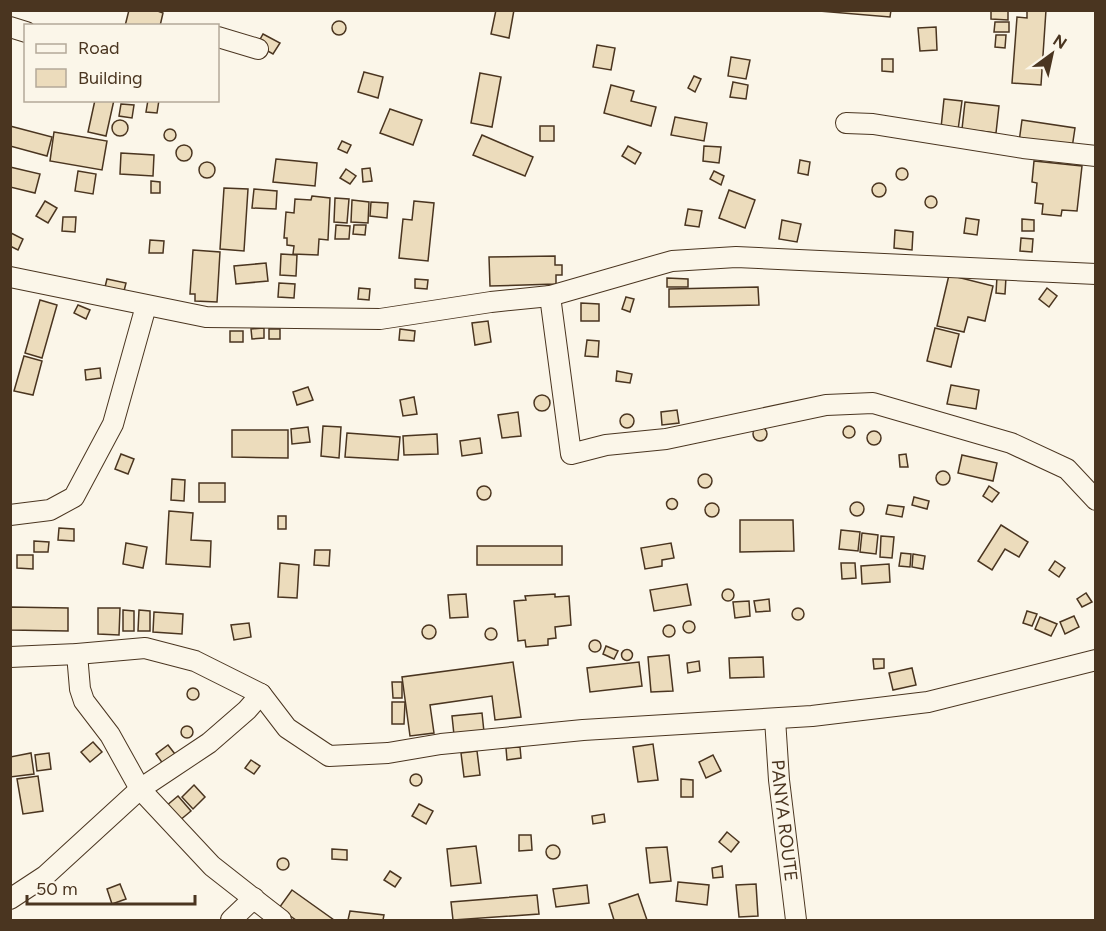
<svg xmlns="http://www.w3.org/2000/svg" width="1106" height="931" viewBox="0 0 1106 931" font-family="Figtree,sans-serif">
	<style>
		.building { fill: #ecdcbc; stroke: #4a3520; stroke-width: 1.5 }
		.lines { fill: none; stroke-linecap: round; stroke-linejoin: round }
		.street-casing { stroke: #4a3520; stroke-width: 22 }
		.street { stroke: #fbf6e9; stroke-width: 20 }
		.labels { text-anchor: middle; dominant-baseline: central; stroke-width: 4.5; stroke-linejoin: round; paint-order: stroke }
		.street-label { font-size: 18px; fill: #4a3520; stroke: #fbf6e9 }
	</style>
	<rect width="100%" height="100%" fill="#fbf6e9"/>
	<!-- building -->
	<g class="building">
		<path d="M129,10H155L163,13L160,26H125Z"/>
		<path d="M496,10H514L509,38L491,34Z"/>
		<path d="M807,10H891L890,17Z"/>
		<path d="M991,10H1008V20L991,19Z"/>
		<path d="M1027,10H1046L1041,85L1012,83L1017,17L1027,18Z"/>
		<circle cx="339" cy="28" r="7"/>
		<path d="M995,22H1009V32H994Z"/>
		<path d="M936,27L937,50L920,51L918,28Z"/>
		<path d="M263,34L280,43L273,54L257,45Z"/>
		<path d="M996,35H1006L1005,48L995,47Z"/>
		<path d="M597,45L615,48L611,70L593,67Z"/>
		<path d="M731,57L750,60L746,79L728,76Z"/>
		<path d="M882,59H893V72L882,71Z"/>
		<path d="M364,72L383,77L378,98L358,92Z"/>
		<path d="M480,73L501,77L492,127L471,123Z"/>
		<path d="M694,76L701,79L695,92L688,88Z"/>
		<path d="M733,82L748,85L746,99L730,97Z"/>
		<path d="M611,85L634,91L631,101L656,107L651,126L604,113Z"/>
		<path d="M944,99L962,101L958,130L941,128Z"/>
		<path d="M95,100H114L106,136L88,132Z"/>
		<path d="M148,100H159L157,113L146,112Z"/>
		<path d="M965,102L999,106L996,133L962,129Z"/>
		<path d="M121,104L134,105L132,118L119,116Z"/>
		<path d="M390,109L422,120L413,145L380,133Z"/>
		<path d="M675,117L707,123L704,141L671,135Z"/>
		<circle cx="120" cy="128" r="8"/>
		<path d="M1022,120L1075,128L1072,148L1019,142Z"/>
		<path d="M10,126L52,137L47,156L10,146Z"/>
		<rect x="540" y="126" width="14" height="15"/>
		<circle cx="170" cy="135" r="6"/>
		<path d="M54,132L107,141L102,170L50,161Z"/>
		<path d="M482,135L533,157L525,176L473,155Z"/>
		<path d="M342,141L351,145L347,153L338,149Z"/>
		<circle cx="184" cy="153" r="8"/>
		<path d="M628,146L641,153L635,164L622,156Z"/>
		<path d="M704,146L721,147L719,163L703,161Z"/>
		<path d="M121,153L154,155L153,176L120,174Z"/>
		<path d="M276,159L317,163L315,186L273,182Z"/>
		<path d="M800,160L810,162L808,175L798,173Z"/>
		<path d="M1034,161L1082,166L1077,211L1062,210L1061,216L1042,214L1043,204L1035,203L1037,183L1032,182Z"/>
		<circle cx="207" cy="170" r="8"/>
		<path d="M10,167L40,174L35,193L10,187Z"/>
		<path d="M370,168L372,181L363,182L362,169Z"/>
		<circle cx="902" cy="174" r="6"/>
		<path d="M346,169L356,176L350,184L340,178Z"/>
		<path d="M78,171L96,174L93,194L75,191Z"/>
		<path d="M714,171L724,176L721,185L710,179Z"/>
		<path d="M151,181L160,182V193H151Z"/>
		<circle cx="879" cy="190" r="7"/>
		<path d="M224,188L248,189L244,251L220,249Z"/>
		<path d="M254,189L277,191L276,209L252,208Z"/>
		<path d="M729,190L755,200L745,228L719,218Z"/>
		<circle cx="931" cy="202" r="6"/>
		<path d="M312,196L330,198L328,240L319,239L318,255L293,254L294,246L287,245V238H284L286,212L294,213L295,199L311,200Z"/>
		<path d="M335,198L349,199L347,223L334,222Z"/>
		<path d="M352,200L369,202L368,223L351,222Z"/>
		<path d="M45,201L57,208L48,223L36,216Z"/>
		<path d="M414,201L434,203L428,261L399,258L403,219L412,220Z"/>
		<path d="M371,202L388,203L387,218L370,216Z"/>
		<path d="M688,209L702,211L699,227L685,225Z"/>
		<path d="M63,217H76L75,232L62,231Z"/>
		<path d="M966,218L979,220L977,235L964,233Z"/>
		<path d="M1022,219L1034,220V231H1022Z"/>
		<path d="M782,220L801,224L797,242L779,239Z"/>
		<path d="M336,225L350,226L349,239H335Z"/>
		<path d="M354,225H366L365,235L353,234Z"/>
		<path d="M895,230L913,232L912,250L894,248Z"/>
		<path d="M11,233L23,239L18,250L10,246Z"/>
		<path d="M1021,238L1033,239L1032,252L1020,251Z"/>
		<path d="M150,240L164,241L163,253H149Z"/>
		<path d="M193,250L220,252L217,302L195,301V294H190Z"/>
		<path d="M281,254L297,255L296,276L280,275Z"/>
		<path d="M555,256V265H562V275H556V284L490,286L489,257Z"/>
		<path d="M266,263L268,281L236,284L234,266Z"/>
		<path d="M949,275L993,286L985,321L968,317L964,332L937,326Z"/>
		<path d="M997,277H1006L1005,294L996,293Z"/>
		<path d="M667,278L688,279V287H667Z"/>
		<path d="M107,279L126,283L123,295L104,291Z"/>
		<path d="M415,279L428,280L427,289L415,288Z"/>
		<path d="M279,283L295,284L294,298L278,297Z"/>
		<path d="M758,287L759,305L669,307V289Z"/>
		<path d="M359,288L370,289L369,300L358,299Z"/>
		<path d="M1047,288L1057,296L1049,307L1039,299Z"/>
		<path d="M626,297L634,299L630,312L622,309Z"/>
		<path d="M40,300L57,305L42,358L25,353Z"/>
		<path d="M581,303L599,304V321H581Z"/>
		<path d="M78,305L90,310L86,319L74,313Z"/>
		<path d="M488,321L491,342L475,345L472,323Z"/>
		<path d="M264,328V338L252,339L251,329Z"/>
		<path d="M935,328L959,334L951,367L927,361Z"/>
		<rect x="269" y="329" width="11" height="10"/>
		<path d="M400,329L415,331L414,341L399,340Z"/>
		<rect x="230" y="331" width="13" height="11"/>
		<path d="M587,340L599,341L598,357L585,356Z"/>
		<path d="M24,356L42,361L33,395L14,391Z"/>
		<path d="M100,368L101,378L86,380L85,370Z"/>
		<path d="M617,371L632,374L630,383L616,381Z"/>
		<path d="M951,385L979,390L976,409L947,404Z"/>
		<path d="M308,387L313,400L297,405L293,392Z"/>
		<circle cx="542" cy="403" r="8"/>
		<path d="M414,397L417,414L403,416L400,400Z"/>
		<path d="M677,410L679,423L662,425L661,412Z"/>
		<path d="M518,412L521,436L502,438L498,415Z"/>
		<circle cx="627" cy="421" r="7"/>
		<circle cx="849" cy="432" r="6"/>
		<path d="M323,426L341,427L339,458L321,456Z"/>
		<circle cx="760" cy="434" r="7"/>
		<path d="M308,427L310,442L292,444L291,429Z"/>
		<path d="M232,430H288V458L232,457Z"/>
		<circle cx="874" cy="438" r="7"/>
		<path d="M347,433L400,437L398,460L345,457Z"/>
		<path d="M437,434L438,454L404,455L403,436Z"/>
		<path d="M480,438L482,453L462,456L460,441Z"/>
		<path d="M121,454L134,459L128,474L115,469Z"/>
		<path d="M906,454L908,467H900L899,455Z"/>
		<path d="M962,455L997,463L993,481L958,473Z"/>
		<circle cx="943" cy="478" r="7"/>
		<circle cx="705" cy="481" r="7"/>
		<path d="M172,479L185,480L184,501L171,500Z"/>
		<rect x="199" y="483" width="26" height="19"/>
		<path d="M989,486L999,493L992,502L983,496Z"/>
		<circle cx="484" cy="493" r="7"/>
		<path d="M914,497L929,501L927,509L912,505Z"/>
		<circle cx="672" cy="504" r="5.5"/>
		<circle cx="857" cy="509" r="7"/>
		<circle cx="712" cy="510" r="7"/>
		<path d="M888,505L904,507L902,517L886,514Z"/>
		<path d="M169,511L193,513L191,540L211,541L210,567L166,564Z"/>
		<rect x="278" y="516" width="8" height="13"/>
		<path d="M740,520H793L794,551L740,552Z"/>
		<path d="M1001,525L1028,542L1019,557L1005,549L992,570L978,561Z"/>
		<path d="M59,528L74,529V541L58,540Z"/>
		<path d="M841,530L860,532L858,551L839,549Z"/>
		<path d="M862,533L878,535L876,554L860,552Z"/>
		<path d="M881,536L894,537L892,558L880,557Z"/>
		<path d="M34,541L49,542L48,552H34Z"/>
		<path d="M126,543L147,547L143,568L123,564Z"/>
		<path d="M671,543L674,558L662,560V566L645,569L641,548Z"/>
		<rect x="477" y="546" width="85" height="19"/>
		<path d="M315,550H330L329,566L314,565Z"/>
		<path d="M901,553L911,554L910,567L899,566Z"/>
		<path d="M913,554L925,556L923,569L912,567Z"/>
		<path d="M17,555H33V569L17,568Z"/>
		<path d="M1055,561L1065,568L1059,577L1049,570Z"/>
		<path d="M280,563L299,565L297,598L278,597Z"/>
		<path d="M841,563H855L856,578L842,579Z"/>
		<path d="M889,564L890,582L862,584L861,566Z"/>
		<path d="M687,584L691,605L654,611L650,590Z"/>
		<circle cx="728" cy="595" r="6"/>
		<path d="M1086,593L1092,602L1082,607L1077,599Z"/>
		<path d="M466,594L468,617L450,618L448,595Z"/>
		<path d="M555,594V597L569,596L571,625L555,627L556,638L548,639V645L526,647L525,640L518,641L514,601L526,600L525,596Z"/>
		<path d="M769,599L770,611L756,612L754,601Z"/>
		<path d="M749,601L750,616L735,618L733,602Z"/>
		<path d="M10,607L68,608V631L10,630Z"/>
		<circle cx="798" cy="614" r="6"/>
		<path d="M98,608H120L119,635L98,634Z"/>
		<path d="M123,610L134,611V631H123Z"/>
		<path d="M139,610L150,611V631H138Z"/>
		<path d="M1027,611L1037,614L1032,626L1023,623Z"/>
		<path d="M154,612L183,614L182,634L153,632Z"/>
		<path d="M1074,616L1079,627L1065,634L1060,622Z"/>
		<path d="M1040,617L1057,624L1051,636L1035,629Z"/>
		<circle cx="689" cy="627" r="6"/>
		<path d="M249,623L251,637L234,640L231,625Z"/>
		<circle cx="669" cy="631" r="6"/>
		<circle cx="429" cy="632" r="7"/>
		<circle cx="491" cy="634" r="6"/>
		<circle cx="595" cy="646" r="6"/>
		<path d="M606,646L618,651L614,659L603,654Z"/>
		<circle cx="627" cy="655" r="5.5"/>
		<path d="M669,655L673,691L651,692L648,657Z"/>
		<path d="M763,657L764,677L730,678L729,658Z"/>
		<path d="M873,659H884V668L874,669Z"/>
		<path d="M699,661L700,671L688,673L687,663Z"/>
		<path d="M513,662L521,717L495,720L492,696L430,705L434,733L410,736L402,677Z"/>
		<path d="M639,662L642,686L590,692L587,668Z"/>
		<path d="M912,668L916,685L893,690L889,673Z"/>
		<path d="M392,682H402V698H393Z"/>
		<circle cx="193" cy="694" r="6"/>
		<path d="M392,702H405L404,724H392Z"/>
		<path d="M482,713L484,732L454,735L452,716Z"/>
		<circle cx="187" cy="732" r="6"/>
		<path d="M93,742L102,752L90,762L81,752Z"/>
		<path d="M653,744L658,780L638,782L633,747Z"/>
		<path d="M168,745L178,758L166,768L156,754Z"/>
		<path d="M520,747L521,758L507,760L506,748Z"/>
		<path d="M477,751L480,775L464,777L461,753Z"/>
		<path d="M31,753L34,774L10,777V757Z"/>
		<path d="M49,753L51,769L37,771L35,755Z"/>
		<path d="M713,755L721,771L706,778L699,762Z"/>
		<path d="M251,760L260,766L254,774L245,768Z"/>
		<circle cx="416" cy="780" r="6"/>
		<path d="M38,776L43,811L23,814L17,779Z"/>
		<path d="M681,779L693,780V797H681Z"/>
		<path d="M194,785L205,797L193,809L182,797Z"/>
		<path d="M178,796L191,811L179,821L166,806Z"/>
		<path d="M419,804L433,811L426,824L412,816Z"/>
		<path d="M604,814L605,822L593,824L592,816Z"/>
		<path d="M727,832L739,842L731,852L719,842Z"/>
		<path d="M519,835H531L532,850L519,851Z"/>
		<circle cx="553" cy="852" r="7"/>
		<path d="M476,846L481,883L451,886L447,849Z"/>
		<path d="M667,847L671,881L650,883L646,848Z"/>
		<path d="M332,849L347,850V860L332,859Z"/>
		<circle cx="283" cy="864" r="6"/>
		<path d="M722,866L723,877L713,878L712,868Z"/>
		<path d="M390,871L401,878L395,887L384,880Z"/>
		<path d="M678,882L709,885L707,905L676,901Z"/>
		<path d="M120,884L126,899L112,904L107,889Z"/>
		<path d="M756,884L758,916L739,917L736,885Z"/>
		<path d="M587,885L589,903L556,907L553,889Z"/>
		<path d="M292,890L334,920H296L279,908Z"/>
		<path d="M638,894L647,920H614L609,904Z"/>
		<path d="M537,895L539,914L453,920L451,902Z"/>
		<path d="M350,911L384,915L383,920H348Z"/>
	</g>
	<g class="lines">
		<!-- street casing -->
		<g class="street-casing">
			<g id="street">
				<path d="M10,27L26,32"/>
				<path d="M218,37L258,49"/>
				<path d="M846,123L873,124L1023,148L1096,156"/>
				<path d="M10,277L206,317L380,319L491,302L550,296L672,261L736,257L1096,274"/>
				<path d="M550,296L571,454L606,445L666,439L826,405L873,403L1011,443L1067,469L1096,500"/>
				<path d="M10,515L50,510L74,497L113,424L146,306"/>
				<path d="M77,654L80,689L84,701L110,735L140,789L212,866L281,920"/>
				<path d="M10,657L77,654L145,648L195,661L261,694L287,728L329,756L388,753L441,744L583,730L812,716L928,702L1096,660"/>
				<path id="s1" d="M775,719L779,780L796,920"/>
				<path d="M10,899L45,876L140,789L209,743L247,710L261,694"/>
				<path d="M231,920L254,898"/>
			</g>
		</g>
		<!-- street -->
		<use href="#street" class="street"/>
	</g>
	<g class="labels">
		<!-- street labels -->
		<g class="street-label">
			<text stroke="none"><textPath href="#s1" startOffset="102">PANYA ROUTE</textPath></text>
		</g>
	</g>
	<!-- border -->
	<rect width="1106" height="931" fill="none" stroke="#4a3520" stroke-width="24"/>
	<!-- legend -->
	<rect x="24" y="24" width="195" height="78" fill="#fbf6e9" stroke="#b4a999" stroke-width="1.5"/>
	<rect x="36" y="44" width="30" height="9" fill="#fbf6e9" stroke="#b4a999" stroke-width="1.5"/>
	<text x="78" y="54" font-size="18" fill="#4a3520">Road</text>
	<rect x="36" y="69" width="30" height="18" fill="#ecdcbc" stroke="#b4a999" stroke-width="1.5"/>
	<text x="78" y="84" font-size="18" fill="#4a3520">Building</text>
	<!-- north arrow -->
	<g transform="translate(1052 54) rotate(33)" stroke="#fbf6e9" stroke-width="4.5" paint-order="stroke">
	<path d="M0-4.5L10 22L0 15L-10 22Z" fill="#4a3520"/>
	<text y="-9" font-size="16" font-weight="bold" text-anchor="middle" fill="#4a3520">N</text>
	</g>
	<!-- scale -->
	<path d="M27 895v9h168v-9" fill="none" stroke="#4a3520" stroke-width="3"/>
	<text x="36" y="895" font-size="18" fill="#4a3520" stroke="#fbf6e9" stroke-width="4.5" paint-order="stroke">50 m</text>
</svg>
